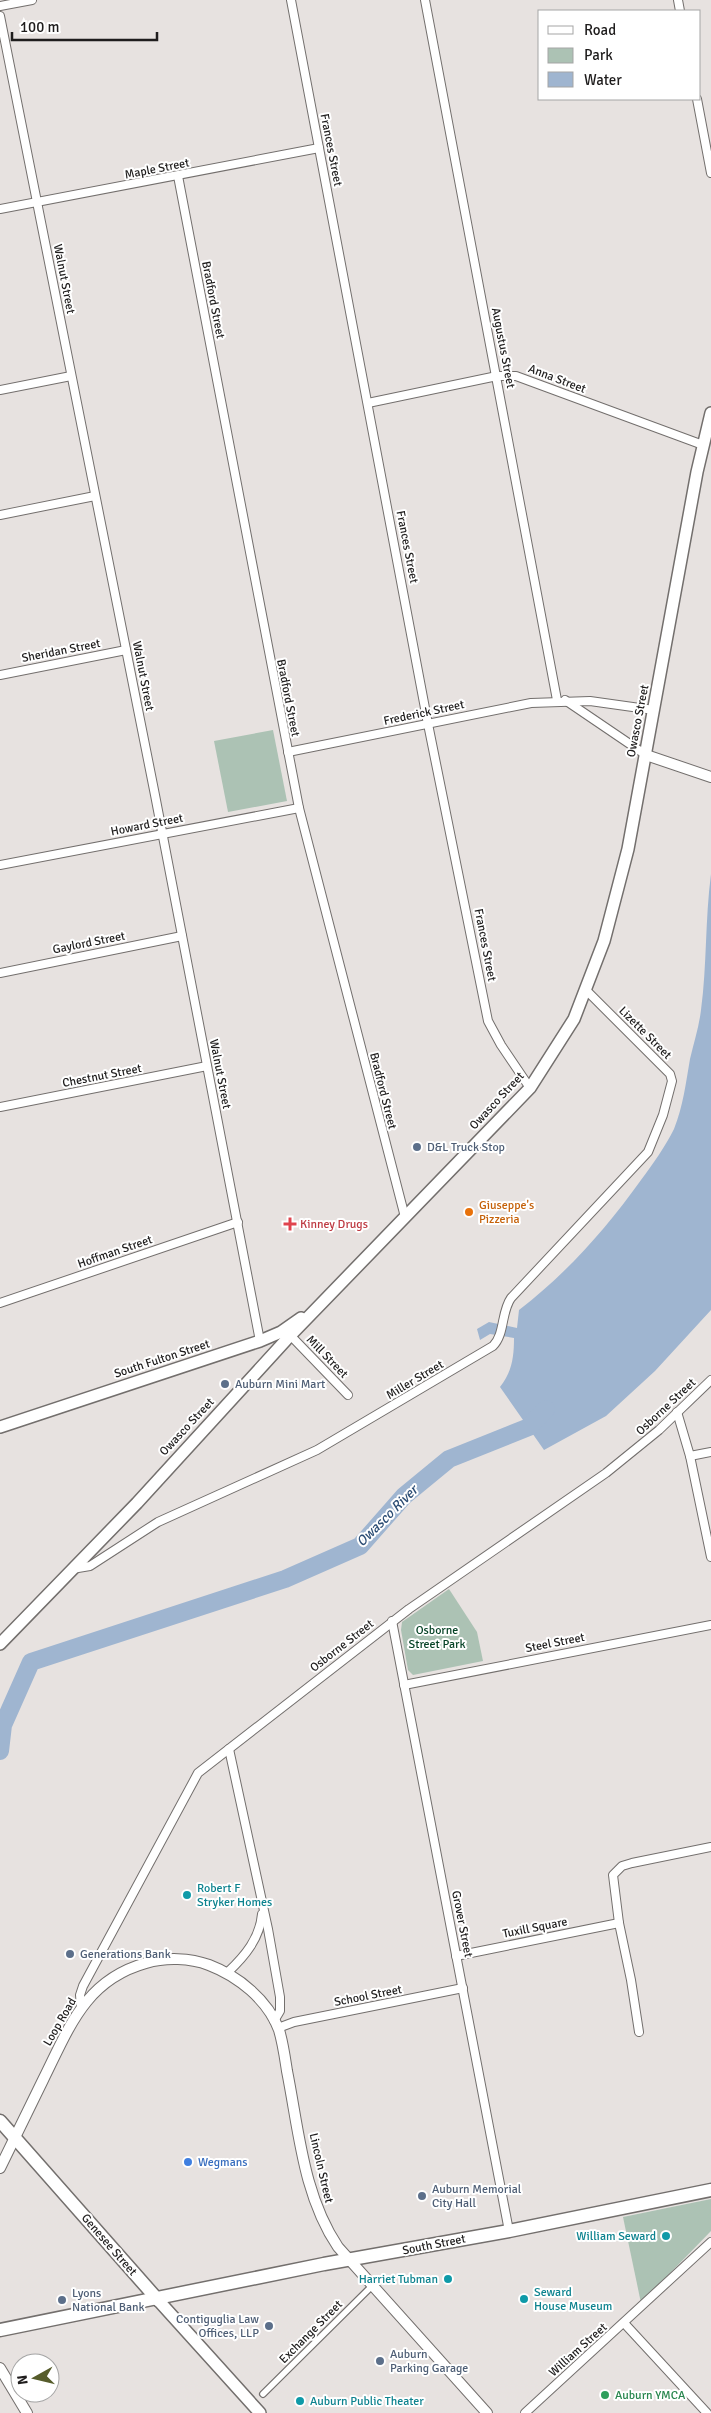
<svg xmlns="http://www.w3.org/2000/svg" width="711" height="2413" viewBox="0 0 711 2413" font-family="Signika,sans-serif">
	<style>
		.green { fill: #acc2b4 }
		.water { fill: #9fb5d0 }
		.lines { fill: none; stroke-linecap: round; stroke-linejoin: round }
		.river { stroke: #9fb5d0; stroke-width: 18 }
		.pedestrian-casing { stroke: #736f6d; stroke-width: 8 }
		.minor-casing { stroke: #736f6d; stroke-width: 10 }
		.tertiary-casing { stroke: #736f6d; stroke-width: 12 }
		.secondary-casing { stroke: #736f6d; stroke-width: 14 }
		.primary-casing { stroke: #736f6d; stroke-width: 15 }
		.pedestrian { stroke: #fff; stroke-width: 5.5 }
		.minor { stroke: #fff; stroke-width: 8 }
		.tertiary { stroke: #fff; stroke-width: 10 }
		.secondary { stroke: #fff; stroke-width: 11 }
		.primary { stroke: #fff; stroke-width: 12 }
		.service-dot { fill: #5c6f8a; stroke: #fff; stroke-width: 2 }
		.food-dot { fill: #e8710a; stroke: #fff; stroke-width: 2 }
		.health-dot { fill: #e0444e; stroke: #fff; stroke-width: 2 }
		.culture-dot { fill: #0f9aa8; stroke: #fff; stroke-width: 2 }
		.shop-dot { fill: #3f7fe0; stroke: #fff; stroke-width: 2 }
		.leisure-dot { fill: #2e9e5b; stroke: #fff; stroke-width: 2 }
		.labels { text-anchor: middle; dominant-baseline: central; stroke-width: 4; stroke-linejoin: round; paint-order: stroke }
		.street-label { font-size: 12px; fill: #1f1d1d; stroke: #fff }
		.service-label { font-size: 12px; fill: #4e5e75; stroke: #fff; text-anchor: start }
		.food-label { font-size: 12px; fill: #c56008; stroke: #fff; text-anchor: start }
		.health-label { font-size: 12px; fill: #be3a42; stroke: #fff; text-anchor: start }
		.park-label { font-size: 12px; fill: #074327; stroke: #fff }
		.culture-label { font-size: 12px; fill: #0d838f; stroke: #fff; text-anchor: start }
		.shop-label { font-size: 12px; fill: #366cbe; stroke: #fff; text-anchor: start }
		.leisure-label { font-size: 12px; fill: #27864d; stroke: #fff; text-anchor: start }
		.water-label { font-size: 14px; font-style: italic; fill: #2d4e75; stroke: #fff }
	</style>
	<rect width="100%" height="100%" fill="#e7e2e0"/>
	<!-- green -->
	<g class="green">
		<path d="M273,730L287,801L228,812L214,741Z"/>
		<path d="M449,1589L477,1632L483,1661L413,1675L408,1670L401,1630L402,1622Z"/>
		<path d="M711,2199V2231L641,2303L623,2217Z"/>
	</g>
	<!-- water -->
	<path class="water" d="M711,874V1310L655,1371L606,1416L544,1450L500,1387C512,1372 514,1357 514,1338L490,1334L480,1340L477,1329L489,1322L517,1328L519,1310C567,1273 606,1229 641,1180C653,1164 665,1147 674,1129C683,1107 686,1082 690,1059C694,1042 699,1027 701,1010C707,965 705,919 711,874Z"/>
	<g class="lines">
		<!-- river -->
		<path class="river" d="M0,1751L3,1725L31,1662L285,1579L360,1546L404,1496L449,1459L529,1427L546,1409"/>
		<!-- pedestrian casing -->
		<g class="pedestrian-casing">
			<path id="pedestrian" d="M263,2394L373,2285"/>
		</g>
		<!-- minor casing -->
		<g class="minor-casing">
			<g id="minor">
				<path d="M291,0L428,724L488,1021L501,1045L530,1088"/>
				<path d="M425,0L557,700"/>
				<path d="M678,0L680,11"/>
				<path d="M0,6L32,0"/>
				<path d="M0,16L155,795L260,1341"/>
				<path d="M697,99L711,173"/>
				<path d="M178,176L299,808L405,1217"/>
				<path d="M0,209L319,148"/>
				<path d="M0,390L71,376"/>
				<path d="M368,403L497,376H516L703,445"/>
				<path d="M0,515L95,496"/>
				<path d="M0,675L126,650"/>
				<path d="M565,700L646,755"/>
				<path d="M288,752L531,703L590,701L654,710"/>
				<path d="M0,865L299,808"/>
				<path d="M0,973L182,936"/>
				<path d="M0,1107L207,1066"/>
				<path d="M0,1303L238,1222"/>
				<path d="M291,1336L348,1395"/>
				<path d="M677,1412L690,1456L711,1557"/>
				<path d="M690,1456L711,1452"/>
				<path d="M72,1569L90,1566L158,1522L317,1450L493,1346C505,1334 501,1312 511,1298L648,1152L663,1115L672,1081L670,1074L586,990"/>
				<path d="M392,1621L509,2231"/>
				<path d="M404,1685L711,1625"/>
				<path d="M229,1749L268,1929L280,1997V2011L274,2021"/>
				<path d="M456,1956L619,1923"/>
				<path d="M228,1972C245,1956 260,1938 262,1914"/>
				<path d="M81,2007L80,1995L83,1986L198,1773L409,1609L606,1473L659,1430L711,1380"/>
				<path d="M278,2028L294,2022L463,1988"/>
				<path d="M639,2032L631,1980L619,1923L613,1875L622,1866L632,1863L711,1847"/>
				<path d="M624,2323L707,2413"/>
				<path d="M525,2413L711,2242"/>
			</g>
		</g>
		<!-- tertiary casing -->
		<g class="tertiary-casing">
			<g id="tertiary">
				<path d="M646,755L711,777"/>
				<path d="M0,2168C14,2139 29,2109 43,2080C69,2028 85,1980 146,1963C166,1957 190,1958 209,1965C238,1976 268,2000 279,2030C283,2043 285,2058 287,2071C299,2131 303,2195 338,2247L487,2413"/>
				<path d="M0,2368L27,2413"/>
			</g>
		</g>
		<!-- secondary casing -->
		<g class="secondary-casing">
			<g id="secondary">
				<path d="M0,1427L260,1341L281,1332L301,1318"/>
				<path d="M0,1644L137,1503L286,1340L530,1088L574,1019L604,941L628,849L697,472L711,413"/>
				<path d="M158,2300L260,2413"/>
			</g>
		</g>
		<!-- primary casing -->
		<g class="primary-casing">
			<g id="primary">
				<path d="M0,2121L158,2300"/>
				<path d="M0,2330L324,2264L509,2231L711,2190"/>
			</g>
		</g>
		<!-- pedestrian -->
		<use href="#pedestrian" class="pedestrian"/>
		<!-- minor -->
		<use href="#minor" class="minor"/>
		<!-- tertiary -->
		<use href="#tertiary" class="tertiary"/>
		<!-- secondary -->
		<use href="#secondary" class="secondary"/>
		<!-- primary -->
		<use href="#primary" class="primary"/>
	</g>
	<!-- markers -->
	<g class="service-dot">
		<circle cx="417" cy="1147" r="5"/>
		<circle cx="225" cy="1384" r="5"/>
		<circle cx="70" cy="1954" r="5"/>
		<circle cx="422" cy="2196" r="5"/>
		<circle cx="62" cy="2300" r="5"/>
		<circle cx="269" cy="2326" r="5"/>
		<circle cx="380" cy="2361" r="5"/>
	</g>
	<circle class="food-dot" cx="469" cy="1212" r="5"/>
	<path class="health-dot" d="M287.5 1216.5h5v5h5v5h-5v5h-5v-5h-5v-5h5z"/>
	<g class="culture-dot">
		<circle cx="187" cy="1895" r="5"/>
		<circle cx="666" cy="2236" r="5"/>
		<circle cx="448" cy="2279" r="5"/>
		<circle cx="524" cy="2299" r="5"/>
		<circle cx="300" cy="2401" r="5"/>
	</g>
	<circle class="shop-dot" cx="188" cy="2162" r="5"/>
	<circle class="leisure-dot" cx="605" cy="2395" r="5"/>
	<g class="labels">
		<!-- street labels -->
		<g class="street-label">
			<text transform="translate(331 150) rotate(79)">Frances Street</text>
			<text transform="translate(157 169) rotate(-11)">Maple Street</text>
			<text transform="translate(64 279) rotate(79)">Walnut Street</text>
			<text transform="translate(213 300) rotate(79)">Bradford Street</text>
			<text transform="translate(503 348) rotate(79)">Augustus Street</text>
			<text transform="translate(557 379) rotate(21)">Anna Street</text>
			<text transform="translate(407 547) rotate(79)">Frances Street</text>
			<text transform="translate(61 651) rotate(-11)">Sheridan Street</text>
			<text transform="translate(143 676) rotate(79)">Walnut Street</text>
			<text transform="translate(288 698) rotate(79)">Bradford Street</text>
			<text transform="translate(424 713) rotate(-12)">Frederick Street</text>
			<text transform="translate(638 721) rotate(-79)">Owasco Street</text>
			<text transform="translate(147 825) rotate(-11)">Howard Street</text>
			<text transform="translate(89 943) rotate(-11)">Gaylord Street</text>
			<text transform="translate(485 945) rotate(79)">Frances Street</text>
			<text transform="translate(645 1033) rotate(45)">Lizette Street</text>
			<text transform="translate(220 1074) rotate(79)">Walnut Street</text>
			<text transform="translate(102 1076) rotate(-11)">Chestnut Street</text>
			<text transform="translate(383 1091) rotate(76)">Bradford Street</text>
			<text transform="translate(497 1101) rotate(-47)">Owasco Street</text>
			<text transform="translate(115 1252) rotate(-19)">Hoffman Street</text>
			<text transform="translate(327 1357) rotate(46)">Mill Street</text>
			<text transform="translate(162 1359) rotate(-18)">South Fulton Street</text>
			<text transform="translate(415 1380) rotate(-31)">Miller Street</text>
			<text transform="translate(666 1407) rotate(-43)">Osborne Street</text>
			<text transform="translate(187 1427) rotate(-47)">Owasco Street</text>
			<text transform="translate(555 1643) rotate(-11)">Steel Street</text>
			<text transform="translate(342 1646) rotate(-38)">Osborne Street</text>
			<text transform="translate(462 1924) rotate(79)">Grover Street</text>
			<text transform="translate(535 1928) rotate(-11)">Tuxill Square</text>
			<text transform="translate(368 1996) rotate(-11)">School Street</text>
			<text transform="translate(60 2022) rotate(-60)">Loop Road</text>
			<text transform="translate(321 2168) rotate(77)">Lincoln Street</text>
			<text transform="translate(109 2245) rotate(49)">Genesee Street</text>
			<text transform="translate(434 2245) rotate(-11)">South Street</text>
			<text transform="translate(311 2332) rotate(-45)">Exchange Street</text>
			<text transform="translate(578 2350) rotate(-42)">William Street</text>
		</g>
		<!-- service labels -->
		<g class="service-label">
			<text x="427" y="1147">D&amp;L Truck Stop</text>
			<text x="235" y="1384">Auburn Mini Mart</text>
			<text x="80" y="1954">Generations Bank</text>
			<text x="432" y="2189">Auburn Memorial<tspan x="432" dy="14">City Hall</tspan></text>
			<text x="72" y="2293">Lyons<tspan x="72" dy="14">National Bank</tspan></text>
			<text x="259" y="2319" text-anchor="end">Contiguglia Law<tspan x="259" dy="14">Offices, LLP</tspan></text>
			<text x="390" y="2354">Auburn<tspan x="390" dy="14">Parking Garage</tspan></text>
		</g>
		<!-- food labels -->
		<g class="food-label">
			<text x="479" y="1205">Giuseppe's<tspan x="479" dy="14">Pizzeria</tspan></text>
		</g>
		<!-- health labels -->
		<g class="health-label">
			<text x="300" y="1224">Kinney Drugs</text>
		</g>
		<!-- park labels -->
		<g class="park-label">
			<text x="437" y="1630">Osborne<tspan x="437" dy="14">Street Park</tspan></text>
		</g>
		<!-- culture labels -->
		<g class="culture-label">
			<text x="197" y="1888">Robert F<tspan x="197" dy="14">Stryker Homes</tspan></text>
			<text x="656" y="2236" text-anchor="end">William Seward</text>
			<text x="438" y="2279" text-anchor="end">Harriet Tubman</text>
			<text x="534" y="2292">Seward<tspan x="534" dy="14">House Museum</tspan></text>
			<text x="310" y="2401">Auburn Public Theater</text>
		</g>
		<!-- shop labels -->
		<g class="shop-label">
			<text x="198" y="2162">Wegmans</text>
		</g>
		<!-- leisure labels -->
		<g class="leisure-label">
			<text x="615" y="2395">Auburn YMCA</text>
		</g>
		<!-- water labels -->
		<g class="water-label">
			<text transform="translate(387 1516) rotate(-45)">Owasco River</text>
		</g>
	</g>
	<!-- legend -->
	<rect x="538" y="10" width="162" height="90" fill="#ffffff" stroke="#a5a5a5"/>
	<rect x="548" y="26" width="25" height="8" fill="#ffffff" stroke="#a5a5a5"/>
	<text x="584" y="35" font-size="15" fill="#1f1d1d">Road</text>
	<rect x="548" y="48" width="25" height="15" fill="#acc2b4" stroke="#a5a5a5"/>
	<text x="584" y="60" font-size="15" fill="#1f1d1d">Park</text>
	<rect x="548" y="72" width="25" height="15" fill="#9fb5d0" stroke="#a5a5a5"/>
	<text x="584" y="85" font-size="15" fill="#1f1d1d">Water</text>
	<!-- north arrow -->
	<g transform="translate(35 2378) rotate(262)"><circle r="24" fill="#ffffff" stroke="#a5a5a5"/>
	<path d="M0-4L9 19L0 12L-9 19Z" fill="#565c2b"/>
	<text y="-8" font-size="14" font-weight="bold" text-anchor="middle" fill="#1f1d1d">N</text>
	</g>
	<!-- scale -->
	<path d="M12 32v8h145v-8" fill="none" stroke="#1f1d1d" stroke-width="2.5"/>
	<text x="20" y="32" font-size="15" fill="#1f1d1d" stroke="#ffffff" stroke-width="4" paint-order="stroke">100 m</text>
</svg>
